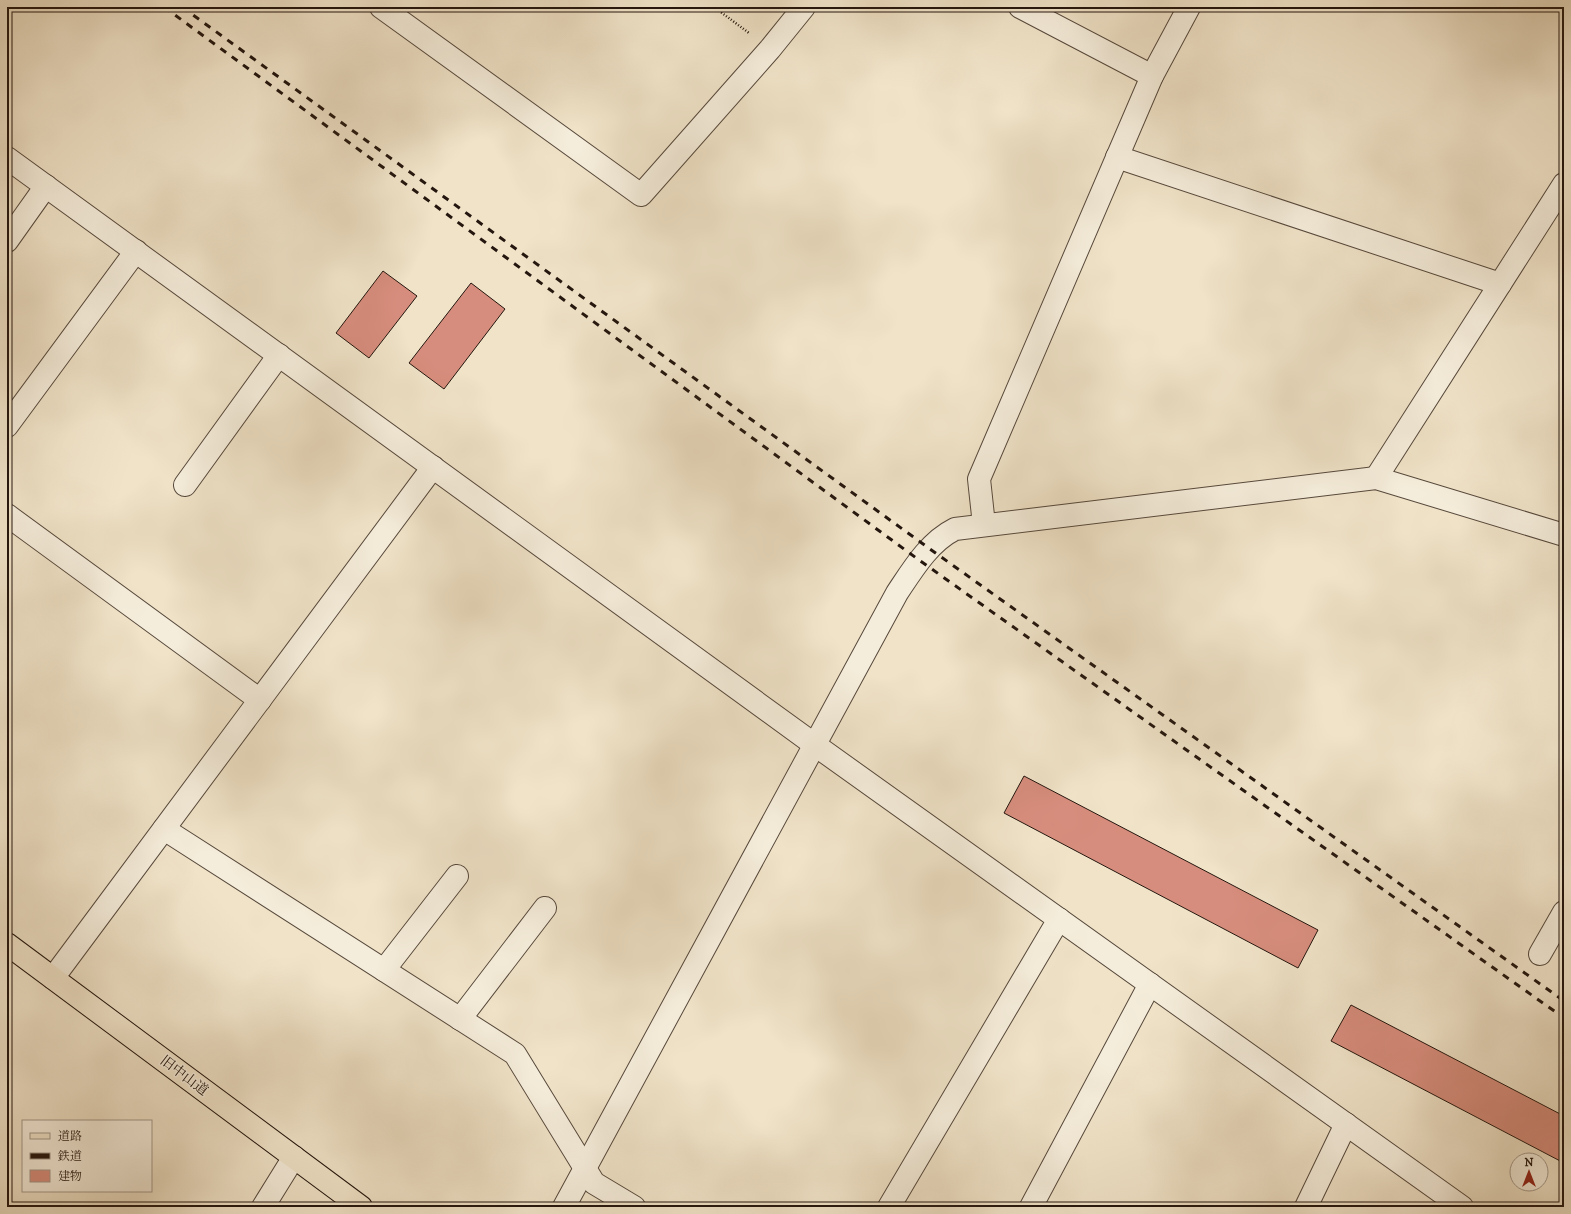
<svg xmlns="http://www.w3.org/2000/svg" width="1571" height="1214" viewBox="0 0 1571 1214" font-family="'IM FELL DW Pica','Noto Serif JP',serif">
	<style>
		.building { fill: #d78d7d; stroke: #24160e }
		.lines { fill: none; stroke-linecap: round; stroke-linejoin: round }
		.minor-casing { stroke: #57493c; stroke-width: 24 }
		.major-casing { stroke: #24160e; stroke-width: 24 }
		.path { stroke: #24160e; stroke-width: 2.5; stroke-dasharray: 1 2; stroke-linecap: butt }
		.minor { stroke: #f5eddb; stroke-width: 22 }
		.major { stroke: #f0e3c8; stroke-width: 22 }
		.rail { stroke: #24160e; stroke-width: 3; stroke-dasharray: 7 7; stroke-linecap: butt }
		.labels { text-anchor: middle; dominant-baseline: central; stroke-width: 3; stroke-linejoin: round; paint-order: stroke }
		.street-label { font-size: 14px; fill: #24160e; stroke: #f5eddb }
	</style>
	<rect width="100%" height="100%" fill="#f0e3c8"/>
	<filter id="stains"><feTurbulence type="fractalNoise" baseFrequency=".005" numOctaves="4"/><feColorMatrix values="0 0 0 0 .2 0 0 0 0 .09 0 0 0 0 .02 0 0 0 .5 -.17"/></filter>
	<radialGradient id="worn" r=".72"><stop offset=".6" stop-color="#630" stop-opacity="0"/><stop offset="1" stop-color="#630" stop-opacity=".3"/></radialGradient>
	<!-- building -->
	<g class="building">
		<path d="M383,271L417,296L369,358L336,333Z"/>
		<path d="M471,283L505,309L444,389L409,363Z"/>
		<path d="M1024,776L1318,930L1298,968L1004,813Z"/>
		<path d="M1351,1005L1564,1116V1163L1331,1041Z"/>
	</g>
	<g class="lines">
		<!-- minor casing -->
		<g class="minor-casing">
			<g id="minor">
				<path d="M381,7L641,195L770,49L804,7"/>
				<path d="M1020,7L1152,76"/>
				<path d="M1117,157L1500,284"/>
				<path d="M7,158L815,745L1462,1207"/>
				<path d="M7,241L46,186"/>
				<path d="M7,426L136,251"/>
				<path d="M1376,478L1564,184"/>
				<path d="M185,485L279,355"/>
				<path d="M7,515L260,700"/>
				<path d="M984,525L979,479L1152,76L1189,7"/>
				<path d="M164,829L515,1054L594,1183L634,1207"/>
				<path d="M1540,954L1564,912"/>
				<path d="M384,970L457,876"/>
				<path d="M53,978L433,467"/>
				<path d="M460,1019L545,908"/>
				<path d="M263,1207L294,1157"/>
				<path d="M564,1207L897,593C913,569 929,542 955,529L1376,478L1564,535"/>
				<path d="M889,1207L1059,919"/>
				<path d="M1031,1207L1150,984"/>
				<path d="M1306,1207L1346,1124"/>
			</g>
		</g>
		<!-- major casing -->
		<g class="major-casing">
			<path id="major" d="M7,944L361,1207"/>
		</g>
		<!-- path -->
		<path class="path" d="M714,7L749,33"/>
		<!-- minor -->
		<use href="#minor" class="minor"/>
		<!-- major -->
		<use href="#major" class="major"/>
		<!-- rail -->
		<g class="rail">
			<path d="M164,7L919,560L1564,1018"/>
			<path d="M182,7L930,549L1564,1001"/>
		</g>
	</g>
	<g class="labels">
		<!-- street labels -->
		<g class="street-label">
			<text transform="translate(184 1076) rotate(37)">旧中山道</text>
		</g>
	</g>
	<!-- margin -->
	<rect width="1571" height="1214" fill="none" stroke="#f0e3c8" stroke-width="24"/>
	<rect x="8" y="8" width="1555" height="1198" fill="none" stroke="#24160e" stroke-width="2"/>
	<rect x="12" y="12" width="1547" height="1190" fill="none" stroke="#24160e"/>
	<!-- legend -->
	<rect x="22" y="1120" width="130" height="72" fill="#f5eddb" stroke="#a19789"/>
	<rect x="30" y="1133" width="20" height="6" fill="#f0e3c8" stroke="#a19789"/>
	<text x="58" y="1140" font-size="12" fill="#24160e">道路</text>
	<rect x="30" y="1153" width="20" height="6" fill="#24160e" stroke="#a19789"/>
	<text x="58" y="1160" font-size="12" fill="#24160e">鉄道</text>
	<rect x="30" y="1170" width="20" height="12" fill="#d78d7d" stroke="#a19789"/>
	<text x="58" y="1180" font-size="12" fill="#24160e">建物</text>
	<!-- north arrow -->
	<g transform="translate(1529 1172)"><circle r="19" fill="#f5eddb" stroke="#a19789"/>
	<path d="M0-3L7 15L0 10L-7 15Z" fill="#8f2418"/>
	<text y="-6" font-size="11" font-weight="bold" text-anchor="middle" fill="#24160e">N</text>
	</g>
	<rect width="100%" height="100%" filter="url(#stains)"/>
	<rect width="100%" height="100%" fill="url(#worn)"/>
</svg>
